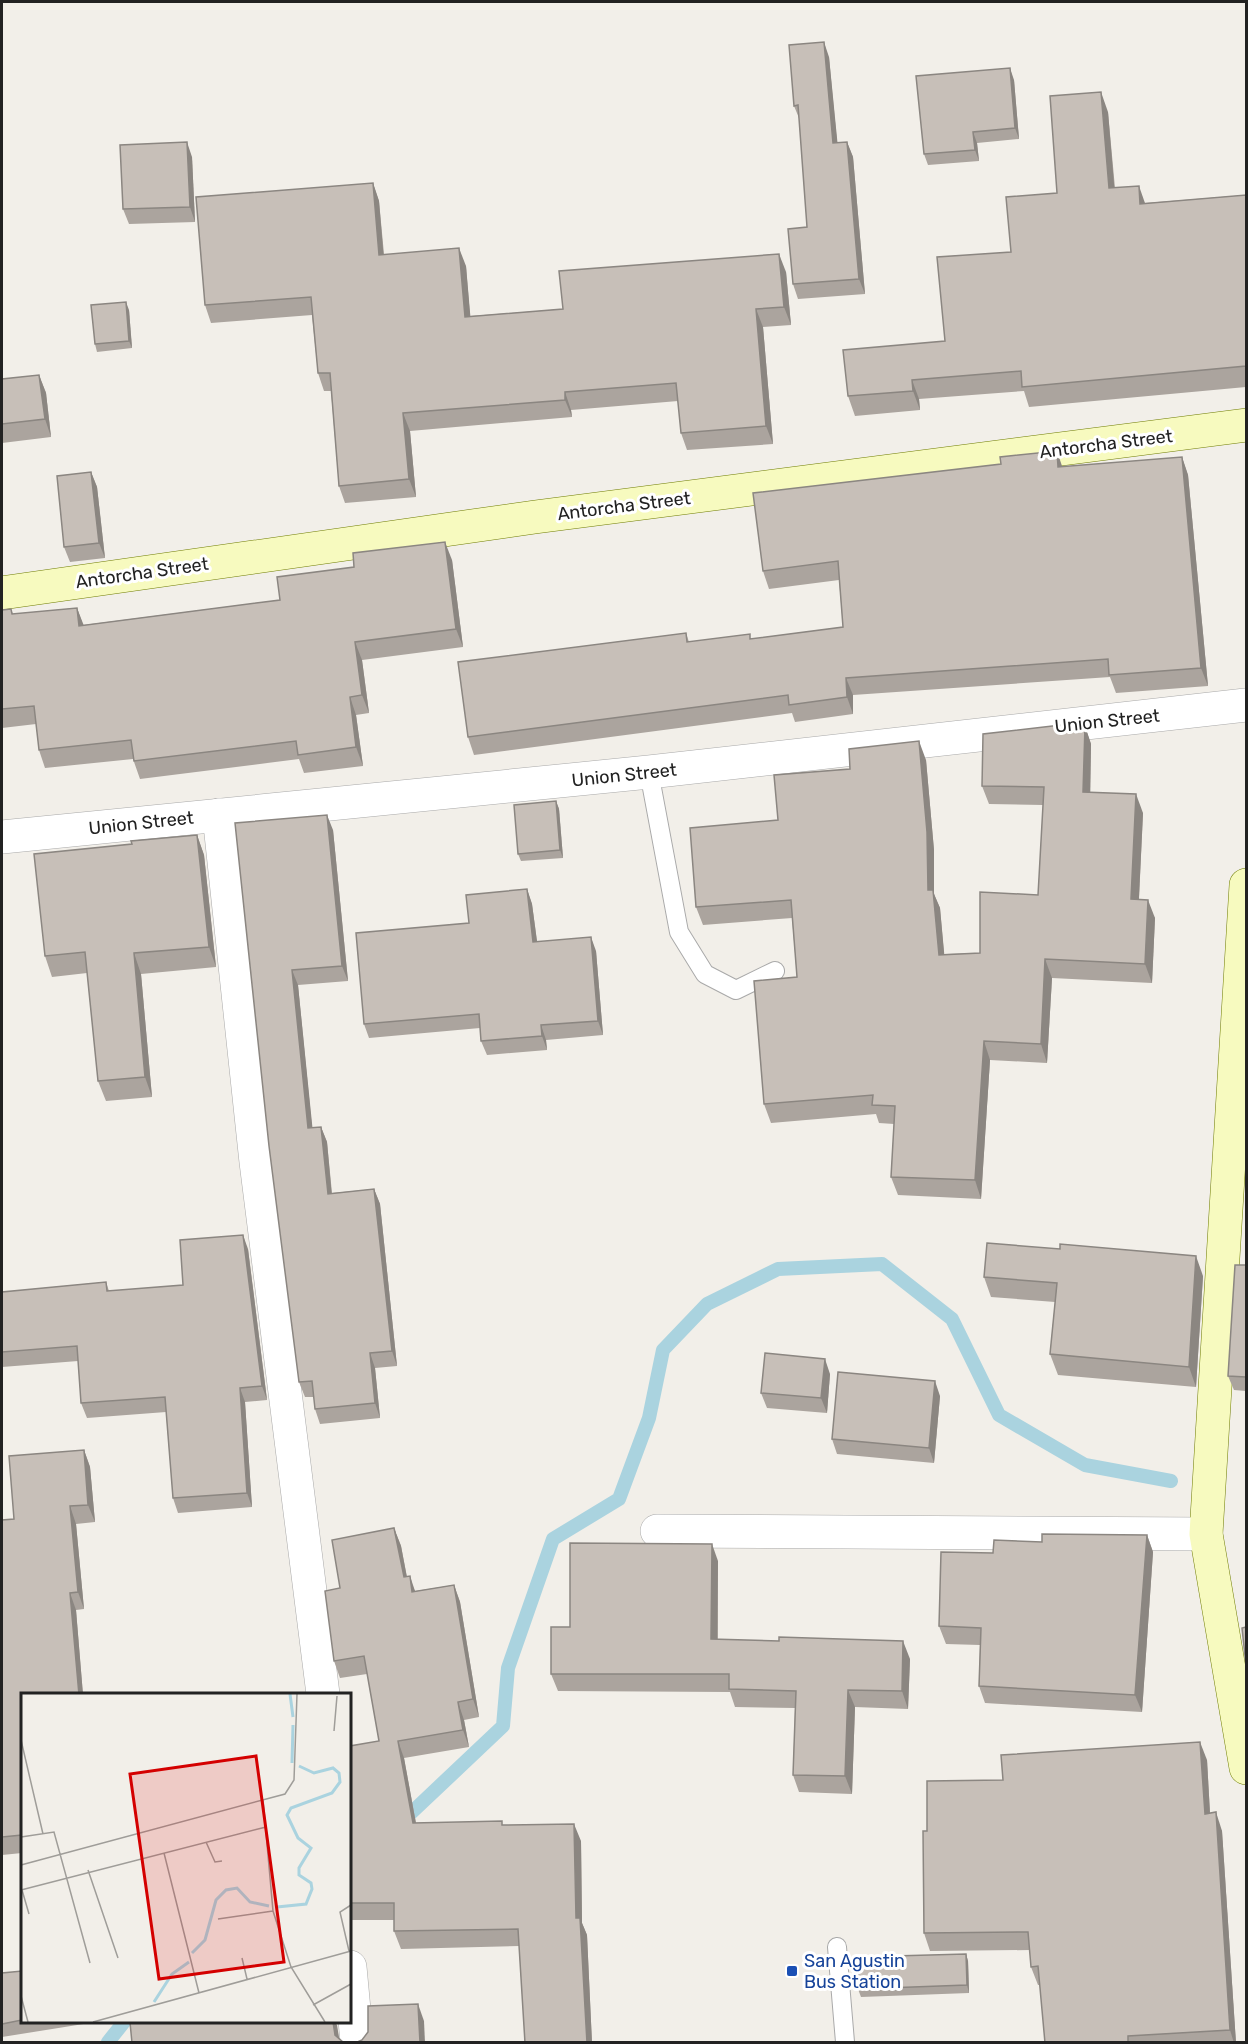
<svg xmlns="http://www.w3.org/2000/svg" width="1248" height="2044" viewBox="0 0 1248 2044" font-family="Rubik,sans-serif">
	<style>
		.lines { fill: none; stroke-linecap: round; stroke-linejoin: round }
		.stream { stroke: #aad3df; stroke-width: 14 }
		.lane-casing { stroke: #a9a9a9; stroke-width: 20 }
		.street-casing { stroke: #a9a9a9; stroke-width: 34 }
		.secondary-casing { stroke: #707d05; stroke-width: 34 }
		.lane { stroke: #fff; stroke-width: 18 }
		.street { stroke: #fff; stroke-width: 33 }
		.secondary { stroke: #f7fabf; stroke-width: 33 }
		.wall { fill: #aba49e }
		.shaded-wall { fill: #8b8681 }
		.building { fill: #c7bfb8; stroke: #8b8681; stroke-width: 1.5 }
		.transit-dot { fill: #1a4fb4; stroke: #fff; stroke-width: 2 }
		.labels { text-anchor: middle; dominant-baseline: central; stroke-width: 6; stroke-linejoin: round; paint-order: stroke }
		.street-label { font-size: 18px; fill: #222; stroke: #fff }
		.transit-label { font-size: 18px; fill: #164399; stroke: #fff; text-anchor: start }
		.inset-river { fill: none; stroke: #aad3df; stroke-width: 3 }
		.inset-road { fill: none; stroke: #9f9d99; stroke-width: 1.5 }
		.view { fill: #d40000; fill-opacity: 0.15; stroke: #d40000; stroke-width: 3 }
		.inset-edge { fill: none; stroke: #222; stroke-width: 3 }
	</style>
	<rect width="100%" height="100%" fill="#f2efe9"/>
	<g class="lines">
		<!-- stream -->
		<g class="stream">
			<path d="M398,1818L411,1813L503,1726L508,1668L553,1539L619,1499L649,1418L663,1350L707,1304L778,1269L882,1264L952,1319L999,1415L1085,1465L1171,1481"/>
			<path d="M108,2042L124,2022"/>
		</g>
		<!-- lane casing -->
		<g class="lane-casing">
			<g id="lane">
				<path d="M649,772L679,932L705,974L736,990L775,971"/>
				<path d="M837,1947L845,2042"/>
			</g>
		</g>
		<!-- street casing -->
		<g class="street-casing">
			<g id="street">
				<path d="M219,815L256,1162L323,1694"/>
				<path d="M2,837L649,772L1246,705"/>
				<path d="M657,1531L1206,1534"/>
				<path d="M350,1967L357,2042"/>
			</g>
		</g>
		<!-- secondary casing -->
		<g class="secondary-casing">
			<g id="secondary">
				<path d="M2,593L535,517L1246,425"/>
				<path d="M1246,885L1206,1534L1246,1768"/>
			</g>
		</g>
		<!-- lane -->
		<use href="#lane" class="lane"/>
		<!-- street -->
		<use href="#street" class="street"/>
		<!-- secondary -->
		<use href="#secondary" class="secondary"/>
	</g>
	<!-- wall -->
	<g class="wall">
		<path d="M829,57L837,142H847L853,157L865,294L798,299L793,284L807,227L799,118L794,106Z"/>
		<path d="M1014,80L1019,139L977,143L979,161L928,165L924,154Z"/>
		<path d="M1108,112L1115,188L1145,203L1246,195V387L1029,407L1024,391L919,399L920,410L855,416L848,396L945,341L1011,252L1057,193Z"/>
		<path d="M192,157L195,222L129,224L123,209Z"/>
		<path d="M373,183L379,201L384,254L466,266L470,316L563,309L786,272L791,325L763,327L773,444L687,450L681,433L678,401L571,410L572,417L410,431L416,497L345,503L339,486L331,391H324L318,373L312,315L211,323L205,305Z"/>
		<path d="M129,310L132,348L97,352L95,344Z"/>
		<path d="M39,375L46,393L51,437L2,443V379Z"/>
		<path d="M1182,457L1188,475L1208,686L1116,693L1110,677L853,695V714L795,722L792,713L474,755L468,737L686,633L689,642L751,639L843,627L839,580L769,589L763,571L1063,467Z"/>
		<path d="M91,472L97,487L105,558L70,562L64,547Z"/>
		<path d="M452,560L463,647L362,660L369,713L356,715L363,766L304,773L299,759L140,779L133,759L45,768L39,750L36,724L2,728V610L11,609L13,614L77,608L83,625L280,600Z"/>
		<path d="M1085,726L1091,744L1090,792L1143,813L1139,899L1155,918L1152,983L1052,978L1047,1063L990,1060L981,1199L898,1195L891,1177L894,1124L879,1123L876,1114L771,1123L764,1104L797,977L792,918L703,925L696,907L850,769L926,760L934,850V894L940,908L944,954L980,953L1038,895L1043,805L989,804L982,786Z"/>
		<path d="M556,801L559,809L563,858L521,861L518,854Z"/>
		<path d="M235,823L333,830L348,981L298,985L312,1127H321L327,1142L332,1193L374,1189L380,1204L397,1366L375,1368L380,1418L320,1424L315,1409L314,1397H305L299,1382Z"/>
		<path d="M197,835L204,855L216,967L141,974L152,1097L106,1101L98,1081L87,973L52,977L45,956L132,844Z"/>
		<path d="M527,889L532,904L537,942L596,951L603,1035L546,1040L547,1050L487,1055L481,1041L480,1028L369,1038L364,1024L469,923Z"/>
		<path d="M248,1249L267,1400L245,1402L252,1507L178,1513L173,1498L166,1412L87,1418L81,1403L78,1361L2,1367V1292L106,1282L109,1291L183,1285Z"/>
		<path d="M1060,1249L1203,1276L1196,1387L1058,1375L1050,1354L1055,1302L991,1297L984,1277Z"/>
		<path d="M1246,1265V1391L1234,1390L1228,1376Z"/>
		<path d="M830,1374L827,1413L767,1408L761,1393Z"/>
		<path d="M940,1396L934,1463L837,1454L832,1439Z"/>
		<path d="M84,1450L90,1467L95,1522L76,1524L84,1609L76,1610L83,1695H22V1853L2,1855V1520L14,1519Z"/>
		<path d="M394,1528L401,1546L407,1577L415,1591L454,1585L460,1602L479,1717L464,1720L469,1747L404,1758L416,1823L504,1825L581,1841L582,1923L587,1935L592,2043H525L519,1946L401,1949L394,1931V1920H350V1746L379,1741L367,1674L340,1678L334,1661L340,1588Z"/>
		<path d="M1147,1535L1153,1552L1142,1712L985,1703L979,1686L980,1645L946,1644L939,1626L993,1553L1042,1542Z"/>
		<path d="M718,1561V1639L910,1659L908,1709L855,1707L852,1794L799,1792L793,1775L795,1708L735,1707L730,1692L558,1691L551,1674L570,1627Z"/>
		<path d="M1207,1760L1210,1813L1222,1831L1236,2043H1045L1040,1985H1038L1031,1967L1030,1950L930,1951L924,1933L927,1831L1003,1780Z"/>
		<path d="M966,1954L968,1961L969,1993L861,1997L858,1989Z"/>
		<path d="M22,1971V2022H96L2,2037V1973Z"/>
	</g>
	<!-- shaded-wall -->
	<g class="shaded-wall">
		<path d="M824,42L829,57L839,158L833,143Z"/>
		<path d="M1010,68L1014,80L1019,139L1015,128Z"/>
		<path d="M1101,92L1108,112L1116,208L1109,188Z"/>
		<path d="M973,132L977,143L979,161L975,150Z"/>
		<path d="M187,142L192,157L195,222L190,207Z"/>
		<path d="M847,142L853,157L865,294L859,279Z"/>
		<path d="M373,183L379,201L385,273L379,255Z"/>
		<path d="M1139,186L1146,206L1140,204Z"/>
		<path d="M459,248L466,266L472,335L465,317Z"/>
		<path d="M779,254L786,272L791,325L784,307Z"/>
		<path d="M126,302L129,310L132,348L129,341Z"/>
		<path d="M756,309L763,327L773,444L766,426Z"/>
		<path d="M39,375L46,393L51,437L45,419Z"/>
		<path d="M912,380L919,399L920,410L913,391Z"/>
		<path d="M565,392L571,410L572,417L565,400Z"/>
		<path d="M403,413L410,431L416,497L409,479Z"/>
		<path d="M1057,451L1063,469L1058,467Z"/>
		<path d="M1182,457L1188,475L1208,686L1201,668Z"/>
		<path d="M91,472L97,487L105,558L99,543Z"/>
		<path d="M445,542L452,560L463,647L456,629Z"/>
		<path d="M77,608L84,626H79Z"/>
		<path d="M355,642L362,660L369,713L362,695Z"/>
		<path d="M846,678L853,695V714L847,697Z"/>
		<path d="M350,697L356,715L363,766L356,747Z"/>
		<path d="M1085,726L1091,744L1090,810L1083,792Z"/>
		<path d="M919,741L926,760L934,850V894L940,908L946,973L939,955L928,890Z"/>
		<path d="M1136,794L1143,813L1138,917L1131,899Z"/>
		<path d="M556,801L559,809L563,858L560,850Z"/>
		<path d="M327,815L333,830L348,981L342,966Z"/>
		<path d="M197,835L204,855L216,967L209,947Z"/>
		<path d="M527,889L532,904L539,956L533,942Z"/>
		<path d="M1148,900L1155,918L1152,983L1145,964Z"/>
		<path d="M591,937L596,951L603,1035L598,1021Z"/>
		<path d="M134,953L141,974L152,1097L145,1077Z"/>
		<path d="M1045,959L1052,978L1047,1063L1041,1044Z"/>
		<path d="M292,970L298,985L314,1143L308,1128Z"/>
		<path d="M541,1025L546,1040L547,1050L542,1036Z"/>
		<path d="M984,1041L990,1060L981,1199L975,1180Z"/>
		<path d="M321,1127L327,1142L333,1209L328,1194Z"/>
		<path d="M374,1189L380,1204L397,1366L392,1351Z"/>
		<path d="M243,1235L248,1249L267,1400L262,1386Z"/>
		<path d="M1196,1256L1203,1276L1196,1387L1189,1367Z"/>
		<path d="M370,1353L375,1368L380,1418L375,1403Z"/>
		<path d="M825,1359L830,1374L827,1413L821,1398Z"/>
		<path d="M935,1381L940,1396L934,1463L929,1448Z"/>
		<path d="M240,1388L245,1402L252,1507L247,1493Z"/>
		<path d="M84,1450L90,1467L95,1522L88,1505Z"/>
		<path d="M70,1506L76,1524L84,1609L78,1592Z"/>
		<path d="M394,1528L401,1546L410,1594L404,1577Z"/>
		<path d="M1147,1535L1153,1552L1142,1712L1135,1695Z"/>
		<path d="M712,1544L718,1561L717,1656L711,1639Z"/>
		<path d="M410,1576L416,1594L412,1592Z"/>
		<path d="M454,1585L460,1602L479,1717L473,1699Z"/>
		<path d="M70,1593L76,1610L83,1695H79Z"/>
		<path d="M903,1641L910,1659L908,1709L902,1691Z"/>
		<path d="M848,1690L855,1707L852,1794L845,1776Z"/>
		<path d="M458,1702L464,1720L469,1747L463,1730Z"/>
		<path d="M398,1741L404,1758L419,1840L413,1823Z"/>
		<path d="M1200,1742L1207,1760L1211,1832L1205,1814Z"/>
		<path d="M1216,1812L1222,1831L1236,2043H1234L1230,2030Z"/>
		<path d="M574,1824L581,1841L582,1923L587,1935L592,2043H587L576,1918Z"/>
		<path d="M966,1954L968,1961L969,1993L967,1985Z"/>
		<path d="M418,2004L424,2021L425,2043H420Z"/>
		<path d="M333,2022H335L337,2025L340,2043L335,2035Z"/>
	</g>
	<!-- building -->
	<g class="building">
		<path d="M824,42L833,143L847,142L859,279L793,284L788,229L807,227L798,105L794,106L789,45Z"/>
		<path d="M1010,68L1015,128L973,132L975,150L924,154L916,76Z"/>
		<path d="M1101,92L1109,188L1139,186L1140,204L1246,195V366L1022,387L1021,371L912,380L913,391L848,396L843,350L945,341L937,257L1011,252L1006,197L1057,193L1050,96Z"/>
		<path d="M187,142L190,207L123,209L120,145Z"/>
		<path d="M373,183L379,255L459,248L465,317L563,309L559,271L779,254L784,307L756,309L766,426L681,433L676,383L565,392V400L403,413L409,479L339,486L330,373H318L311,297L205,305L196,197Z"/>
		<path d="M126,302L129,341L95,344L91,305Z"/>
		<path d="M39,375L45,419L2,424V379Z"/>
		<path d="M1057,451L1058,467L1182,457L1201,668L1109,675L1108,659L846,678L847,697L789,705L788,695L468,737L458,662L686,633L687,642L750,634V639L843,627L838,561L763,571L753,493L1001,464L1000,457Z"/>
		<path d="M91,472L99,543L64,547L57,476Z"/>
		<path d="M445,542L456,629L355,642L362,695L350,697L356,747L298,755L296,741L134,761L131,740L39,750L34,706L2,709V610L11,609L12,614L77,608L79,626L280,600L277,577L354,567L353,553Z"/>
		<path d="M1061,725L1085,726L1083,792L1136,794L1131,899L1148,900L1145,964L1045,959L1041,1044L984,1041L975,1180L891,1177L895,1106L872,1105L873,1095L764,1104L754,981L797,977L791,900L696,907L690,828L778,820L774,775L850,769L849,749L919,741L927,832L928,890H933L939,955L980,953V892L1038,895L1044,787L982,786L983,734Z"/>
		<path d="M556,801L560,850L518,854L514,805Z"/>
		<path d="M327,815L342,966L292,970L308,1128L321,1127L328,1194L374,1189L392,1351L370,1353L375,1403L315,1409L312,1381L299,1382L269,1146L235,823Z"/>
		<path d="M197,835L209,947L134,953L145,1077L98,1081L85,952L45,956L34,854L132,844L131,841Z"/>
		<path d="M527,889L533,942L591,937L598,1021L541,1025L542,1036L481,1041L479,1014L364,1024L356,933L469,923L466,895Z"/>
		<path d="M243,1235L262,1386L240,1388L247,1493L173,1498L165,1397L81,1403L77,1346L2,1352V1292L106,1282L107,1291L183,1285L180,1240Z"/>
		<path d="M987,1243L1060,1249V1244L1196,1256L1189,1367L1050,1354L1057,1283L984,1277Z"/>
		<path d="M1235,1265H1246V1377L1228,1376Z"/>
		<path d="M765,1353L825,1359L821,1398L761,1393Z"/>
		<path d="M838,1372L935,1381L929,1448L832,1439Z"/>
		<path d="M84,1450L88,1505L70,1506L78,1592L70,1593L79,1695H22V1835L2,1837V1520L14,1519L9,1456Z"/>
		<path d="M394,1528L404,1577L410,1576L412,1592L454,1585L473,1699L458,1702L463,1730L398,1741L413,1823L502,1821V1825L574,1824L576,1918H580L587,2043H525L518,1929L394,1931V1903H350V1746L379,1741L364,1656L334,1661L325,1591L340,1588L332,1540Z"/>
		<path d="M1042,1534L1147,1535L1135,1695L979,1686L981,1628L939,1626L941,1552L993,1553L994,1540L1042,1542Z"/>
		<path d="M570,1543L712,1544L711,1639L779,1641V1637L903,1641L902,1691L848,1690L845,1776L793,1775L796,1691L729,1689V1674H551V1627H570Z"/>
		<path d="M1246,1627V1665L1242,1628Z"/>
		<path d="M1200,1742L1205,1814L1216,1812L1230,2030L1128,2036V2043H1045L1038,1966L1031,1967L1028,1932L924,1933L923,1831H927V1781L1003,1780L1001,1755Z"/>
		<path d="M966,1954L967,1985L858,1989L857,1957Z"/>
		<path d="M22,1971V2020L2,2024V1973Z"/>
		<path d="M418,2004L420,2043H355L362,2040L368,2032V2006Z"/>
		<path d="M130,2022H333L335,2035L343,2042L348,2043H132Z"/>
	</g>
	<!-- markers -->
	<rect class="transit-dot" x="786" y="1965" width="12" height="12" rx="3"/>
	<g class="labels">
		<!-- street labels -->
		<g class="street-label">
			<text transform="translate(1106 444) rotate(-7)">Antorcha Street</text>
			<text transform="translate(624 506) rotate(-7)">Antorcha Street</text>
			<text transform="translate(142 573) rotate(-8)">Antorcha Street</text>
			<text transform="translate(1107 721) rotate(-6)">Union Street</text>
			<text transform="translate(624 775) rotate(-6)">Union Street</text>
			<text transform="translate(141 823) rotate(-6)">Union Street</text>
		</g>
		<!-- transit labels -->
		<g class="transit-label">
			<text x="804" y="1961">San Agustin<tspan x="804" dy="21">Bus Station</tspan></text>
		</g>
	</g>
	<!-- overview -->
	<g transform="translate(21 1693)">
		<rect width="330" height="330" fill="#f2efe9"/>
		<path class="inset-river" d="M269,1L272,24M271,70L272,32M256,214L285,211L291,196L290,190L278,182V175L290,155L277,145L266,122L270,115L311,100L319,89L318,80L312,75L293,80L278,73M171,260L184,247L195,207L205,197L216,195L229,209L248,213M133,309L151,281L168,269"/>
		<path class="inset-road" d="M313,38L316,3M0,47L22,141M242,106L252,218L270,274L304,329M0,144L33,139L69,270M185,149L194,169L201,168M143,160L178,300M0,172L264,101L273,87L276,1M67,177L97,265M0,197L245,134M1,197L8,221M197,226L252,218M328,258L319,219L330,212M221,265L226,286M0,303L7,329M292,312L330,291M72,329L330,258"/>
		<path class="view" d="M235,63L263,269L138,286L109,81Z"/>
		<rect width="330" height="330" class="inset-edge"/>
	</g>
	<!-- border -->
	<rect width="1248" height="2044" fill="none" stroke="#222222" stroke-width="6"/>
</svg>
